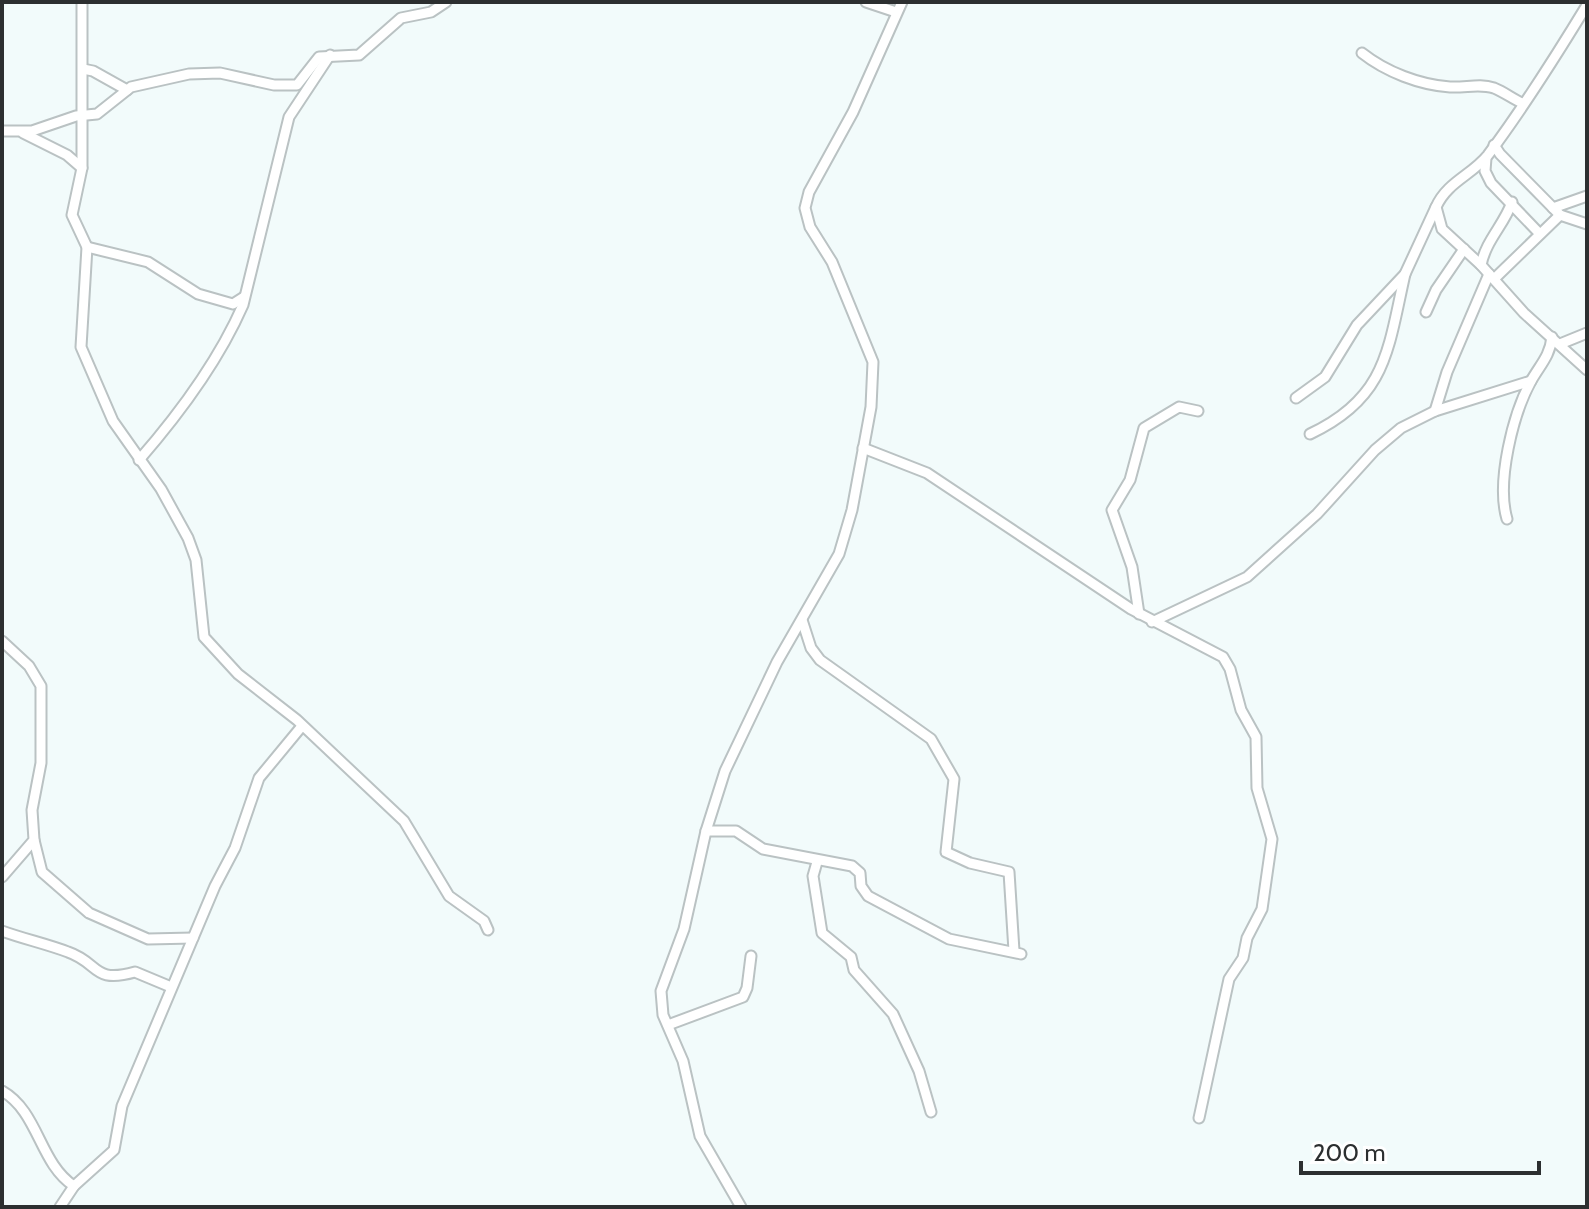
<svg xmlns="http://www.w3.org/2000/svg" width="1589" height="1209" viewBox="0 0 1589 1209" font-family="Cabin,sans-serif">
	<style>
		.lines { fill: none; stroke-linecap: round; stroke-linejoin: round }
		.minor-casing { stroke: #bac2c3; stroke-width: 13 }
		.minor { stroke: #fff; stroke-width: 9 }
	</style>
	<rect width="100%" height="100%" fill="#f2fbfb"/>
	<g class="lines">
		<!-- minor casing -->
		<g class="minor-casing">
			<g id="minor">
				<path d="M82,2V168L72,215L87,247L81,347L113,421L161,489L188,538L196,560L204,637L238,674L297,720L404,821L449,896L484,921L488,930"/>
				<path d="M866,2L896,12"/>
				<path d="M1587,5C1556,56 1524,107 1488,155C1472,175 1447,182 1436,207L1442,229L1481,265L1524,313L1587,370"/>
				<path d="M1362,53C1386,72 1420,85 1450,87C1466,88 1479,83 1494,88C1504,92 1513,99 1522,103"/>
				<path d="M83,69L93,71L127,90"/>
				<path d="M2,131H32L76,116L97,114L131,87L189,74L220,73L274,85H297L319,57L359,55L401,18L431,12L446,2"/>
				<path d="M23,133L67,155L82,168"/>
				<path d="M1494,145L1500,154L1560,215L1587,224"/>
				<path d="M1486,158L1485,171L1491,183L1539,233"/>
				<path d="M1553,208L1587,196"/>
				<path d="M87,247L148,262L198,294L233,304L244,297"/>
				<path d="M1481,265C1486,240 1504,225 1512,202"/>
				<path d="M1494,279L1560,215"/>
				<path d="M1426,312L1436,290L1464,249"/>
				<path d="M1560,344L1587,333"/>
				<path d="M1296,398L1325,377L1357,325L1405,274L1436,207"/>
				<path d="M1435,411L1447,372L1489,274"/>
				<path d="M1310,434C1387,398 1388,349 1405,274"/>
				<path d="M863,448L927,473L1131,609L1223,657L1230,669L1241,710L1256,737L1257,788L1272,839L1262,909L1247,938L1243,958L1229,979L1199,1118"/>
				<path d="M139,460C180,413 218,362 243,305L289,117L330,55"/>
				<path d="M1507,519C1496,482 1513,414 1531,381C1540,365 1550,356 1552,337"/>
				<path d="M1139,614L1132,567L1112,510L1130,480L1144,428L1179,407L1198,411"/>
				<path d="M802,620L811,648L820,660L931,739L954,779L946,852L970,863L1009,872L1014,951"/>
				<path d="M1152,622L1247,577L1317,514L1375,450L1401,428L1435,411L1531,381"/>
				<path d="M2,641L29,666L41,686V763L32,810L34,840L2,877"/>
				<path d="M706,831H736L763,849L852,866L860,873L861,886L868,896L949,939L1021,954"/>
				<path d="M34,840L42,872L89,913L148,939L193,938"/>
				<path d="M817,862L813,876L822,933L851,957L854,970L893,1014L919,1071L931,1112"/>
				<path d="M2,931C24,939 47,944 68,952C100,963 92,984 135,972L171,987"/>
				<path d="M668,1025L743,997L747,988L751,956"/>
				<path d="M2,1091C39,1112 39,1163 74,1186"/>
				<path d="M60,1207L74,1186L114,1150L122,1106L215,886L235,848L259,778L302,726"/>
				<path d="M741,1207L700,1136L683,1061L663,1015L661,991L684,929L706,831L725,771L777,662L839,554L852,510L871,407L873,362L832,262L810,227L805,208L809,192L853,112L902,2"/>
			</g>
		</g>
		<!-- minor -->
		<use href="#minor" class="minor"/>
	</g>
	<!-- border -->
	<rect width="1589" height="1209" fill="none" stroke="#2c2f30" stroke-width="8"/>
	<!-- scale -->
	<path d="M1301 1161v12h238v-12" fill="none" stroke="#2c2f30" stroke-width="4"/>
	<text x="1313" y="1161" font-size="24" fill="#2c2f30" stroke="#ffffff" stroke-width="6" paint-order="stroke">200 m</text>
</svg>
